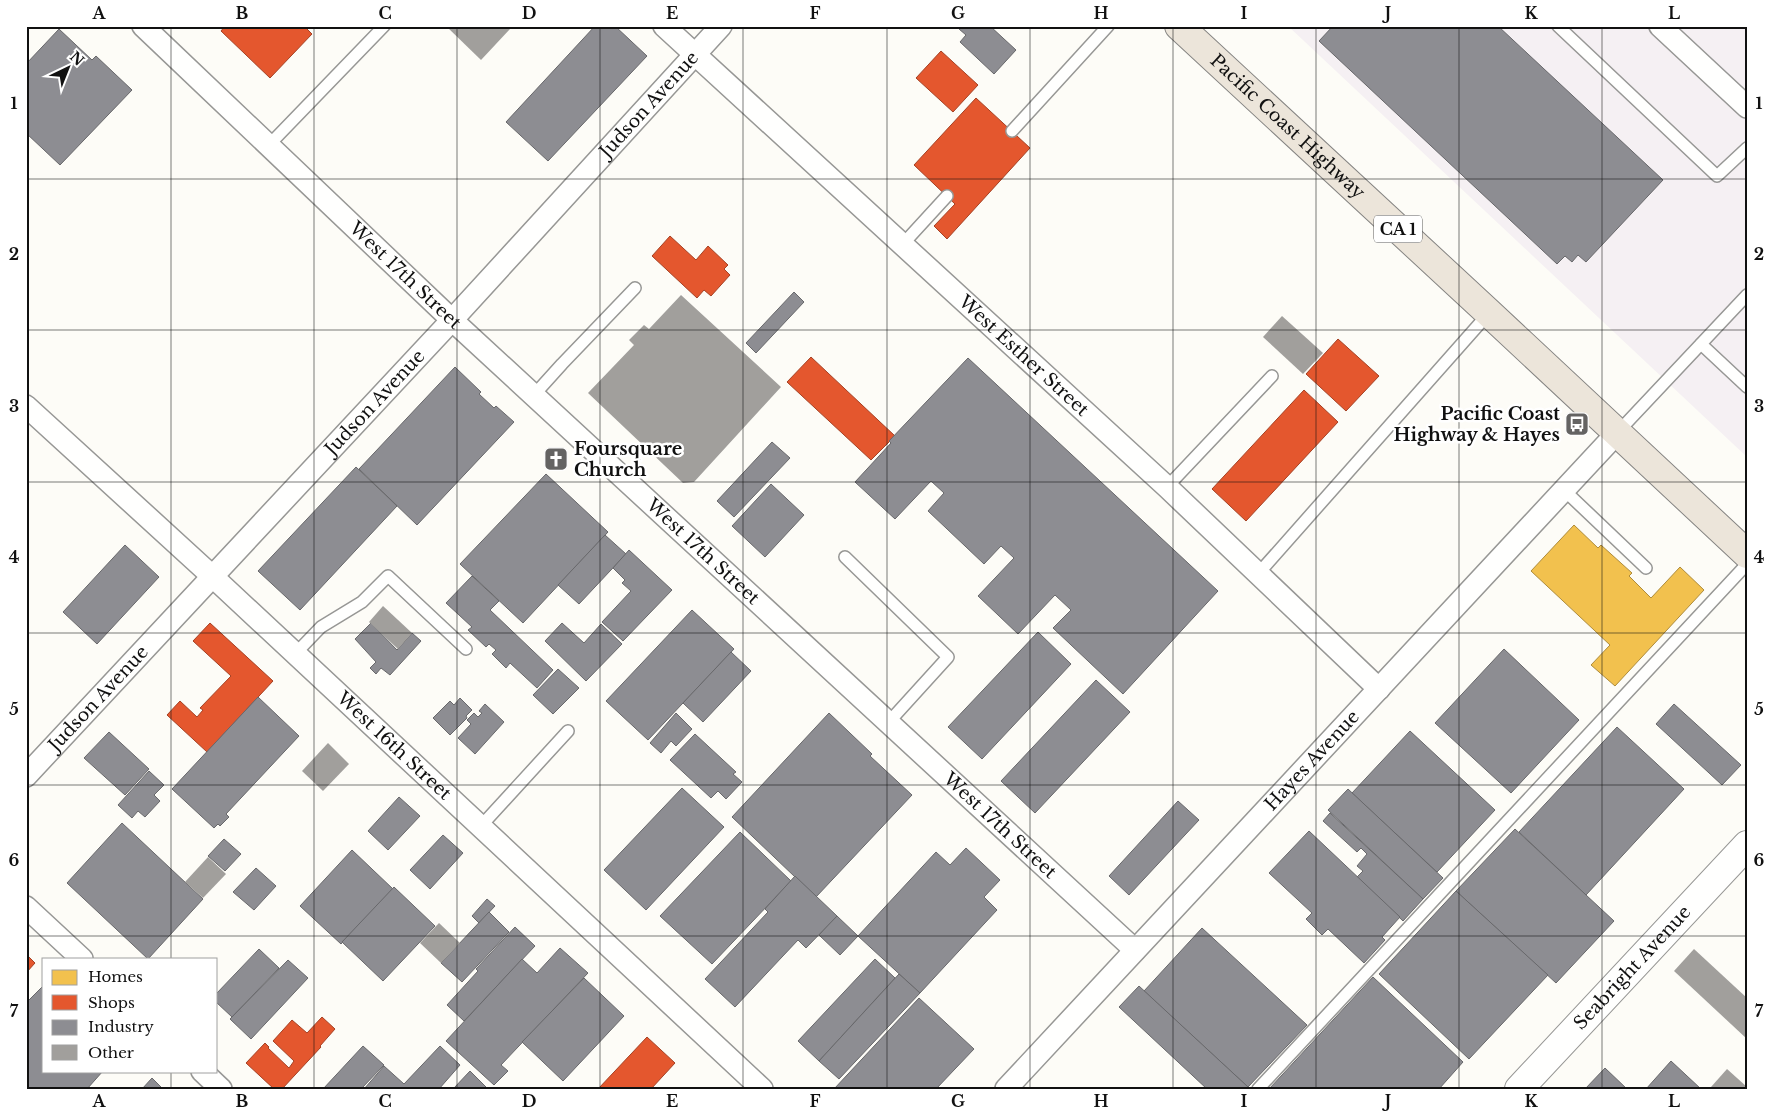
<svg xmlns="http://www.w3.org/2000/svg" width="1773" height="1115" viewBox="0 0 1773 1115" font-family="'Libre Baskerville',serif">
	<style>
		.industrial { fill: #f5f0f3 }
		.homes { fill: #f2c14e; stroke: #ae8c3c }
		.shops { fill: #e4572e; stroke: #a54225 }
		.industry { fill: #8d8d92; stroke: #68686b }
		.building { fill: #a19f9c }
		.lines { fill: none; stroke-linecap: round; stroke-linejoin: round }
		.service-casing { stroke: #979795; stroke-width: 14 }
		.minor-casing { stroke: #979795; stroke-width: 24 }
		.tertiary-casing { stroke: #979795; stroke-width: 30 }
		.trunk-casing { stroke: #858482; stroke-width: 30 }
		.service { stroke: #fffffe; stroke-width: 11 }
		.minor { stroke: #fffffe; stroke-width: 21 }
		.tertiary { stroke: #fffffe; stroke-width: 28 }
		.trunk { stroke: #ece5da; stroke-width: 28 }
		.grid { fill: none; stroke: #111; stroke-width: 1; stroke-opacity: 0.55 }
		.labels { text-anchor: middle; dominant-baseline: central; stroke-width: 5; stroke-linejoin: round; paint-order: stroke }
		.shield { fill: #fff; stroke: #585858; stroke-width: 1 }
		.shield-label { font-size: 16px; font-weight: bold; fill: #111 }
		.street-label { font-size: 18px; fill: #111; stroke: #fff }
		.poi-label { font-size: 18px; font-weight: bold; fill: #111; stroke: #fff; text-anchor: end }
		.neatline { fill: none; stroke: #111; stroke-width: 2 }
		.grid-label { font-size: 16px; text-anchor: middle; font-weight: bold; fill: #111 }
	</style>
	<rect width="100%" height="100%" fill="#fdfcf7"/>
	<!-- industrial -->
	<path class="industrial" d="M1288,26H1747V457Z"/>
	<!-- homes -->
	<path class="homes" d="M1574,525L1598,548L1601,545L1632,573L1629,576L1651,598L1680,567L1704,590L1615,686L1591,665L1610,645L1531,571Z"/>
	<!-- shops -->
	<g class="shops">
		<path d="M225,26H304L312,34L270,78L221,31Z"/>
		<path d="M941,51L978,85L953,112L916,78Z"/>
		<path d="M976,98L1030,148L947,239L934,226L955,204L914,165Z"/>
		<path d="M670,236L696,260L708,246L728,265L724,269L730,275L711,296L704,290L697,298L652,256Z"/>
		<path d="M1338,339L1379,376L1346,411L1306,374Z"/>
		<path d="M811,357L895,436L871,460L787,382Z"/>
		<path d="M1304,390L1338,422L1246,521L1212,489Z"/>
		<path d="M210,623L273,681L207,752L167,715L180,701L197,717L203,710L200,708L231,676L193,641Z"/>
		<path d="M26,954L35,963L26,973Z"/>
		<path d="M322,1017L335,1029L320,1046L321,1047L282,1089H274L246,1063L265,1043L269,1047L268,1048L289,1068L294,1061L273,1041L292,1020L307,1033Z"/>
		<path d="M647,1037L675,1063L651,1089H598Z"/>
	</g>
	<!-- industry -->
	<g class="industry">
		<path d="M595,26H615L647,56L548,161L506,122Z"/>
		<path d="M962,26H990L1016,50L994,74L960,42L966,35L959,29Z"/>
		<path d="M1333,26H1498L1663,180L1586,262L1578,255L1572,262L1565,256L1557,264L1319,41Z"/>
		<path d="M59,29L92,60L96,56L132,90L60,165L26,133V64Z"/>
		<path d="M794,292L804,302L756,353L746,343Z"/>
		<path d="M968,358L1218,591L1123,694L1053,628L1071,610L1055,595L1018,634L978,596L1014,558L1001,546L984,564L928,511L944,493L931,481L895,519L855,482L891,443L889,441Z"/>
		<path d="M455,367L481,392L479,394L494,408L496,406L514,422L417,525L359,469Z"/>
		<path d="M772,442L790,458L734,517L717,501Z"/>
		<path d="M356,467L397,506L300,610L258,571Z"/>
		<path d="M546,474L608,532L523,623L460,564Z"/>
		<path d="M771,484L804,515L765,557L732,526Z"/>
		<path d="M605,535L626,554L579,604L558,585Z"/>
		<path d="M125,545L159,577L97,644L63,612Z"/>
		<path d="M629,550L672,590L623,641L602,622L631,591L622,583L625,580L613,568Z"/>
		<path d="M472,576L499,601L490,610L553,670L537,688L510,663L506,668L492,654L496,650L489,644L486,647L468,630L472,627L446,603Z"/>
		<path d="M692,610L734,649L648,740L606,701Z"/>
		<path d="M371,623L397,650L412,633L421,641L390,675L381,668L376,674L370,668L376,662L355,639Z"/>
		<path d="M562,623L584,643L601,624L622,644L586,681L545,641Z"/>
		<path d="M1038,632L1071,664L982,759L948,727Z"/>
		<path d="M1504,649L1579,720L1511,793L1435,723Z"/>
		<path d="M731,652L751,671L703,722L683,703Z"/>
		<path d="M558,669L579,688L553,714L533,695Z"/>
		<path d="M1096,680L1130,712L1035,813L1001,781Z"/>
		<path d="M258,697L299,736L226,814L229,817L220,826L218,824L214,828L172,789Z"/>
		<path d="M460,698L472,710L466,716L467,718L450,735L433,718L450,701L454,705Z"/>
		<path d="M485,704L504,722L475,754L458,738L471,724L467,720L474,713L478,717L482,713L479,711Z"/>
		<path d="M1674,704L1741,765L1722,785L1656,724Z"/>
		<path d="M676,713L692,729L676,746L671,741L661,753L650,743Z"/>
		<path d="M829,713L872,754L870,756L912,795L816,897L732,817Z"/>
		<path d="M1617,727L1684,789L1586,895L1519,832Z"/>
		<path d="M1410,731L1495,810L1437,872L1352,793Z"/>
		<path d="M109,732L149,769L125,795L84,758Z"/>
		<path d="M695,734L736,772L733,774L742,782L726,799L718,791L711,798L670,760Z"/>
		<path d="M149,771L164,785L154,795L160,801L145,817L138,811L132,818L118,805Z"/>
		<path d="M682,788L724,827L646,910L604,870Z"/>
		<path d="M1348,789L1443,878L1423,899L1328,810Z"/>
		<path d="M399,797L420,816L388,850L368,831Z"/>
		<path d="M1178,801L1199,820L1129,895L1109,876Z"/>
		<path d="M1330,813L1423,899L1403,921L1357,877L1363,871L1357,866L1367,854L1361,848L1357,852L1323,821Z"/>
		<path d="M122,823L203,899L148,959L67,883Z"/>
		<path d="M1515,829L1614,921L1556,983L1456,891Z"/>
		<path d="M1309,831L1400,917L1382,937L1385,940L1364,963L1328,929L1322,935L1306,919L1312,913L1269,873Z"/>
		<path d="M740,832L791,881L712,964L660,916Z"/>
		<path d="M443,835L463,853L430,889L410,870Z"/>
		<path d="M224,839L241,854L225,871L208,856Z"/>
		<path d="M966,848L1000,880L984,897L997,910L920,993L858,936L936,852L950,865Z"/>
		<path d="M352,850L393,889L341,944L300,906Z"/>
		<path d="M256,868L276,886L254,910L233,892Z"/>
		<path d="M795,876L837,916L806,948L798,940L735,1007L705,979L768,912L765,909Z"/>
		<path d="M394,887L435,926L383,981L342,942Z"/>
		<path d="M1456,891L1548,975L1469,1059L1379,974Z"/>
		<path d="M487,899L495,906L479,923L472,916Z"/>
		<path d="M489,912L509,932L462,982L441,963Z"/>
		<path d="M837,916L858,936L840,955L819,935Z"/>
		<path d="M515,927L535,946L464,1021L447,1005L478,971L476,969Z"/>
		<path d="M1202,928L1307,1025L1248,1087L1144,991Z"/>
		<path d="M560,948L588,973L501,1065L508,1071L494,1085L446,1041L522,959L537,973Z"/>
		<path d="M259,949L279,968L232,1017L216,1002V994Z"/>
		<path d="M875,959L895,978L819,1061L798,1041Z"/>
		<path d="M288,960L308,978L251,1039L230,1019Z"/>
		<path d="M899,974L920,993L839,1079L819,1061Z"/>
		<path d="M1373,977L1463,1062L1439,1089H1269Z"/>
		<path d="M584,978L624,1016L563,1081L522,1042Z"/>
		<path d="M44,985V1071H103L87,1089H26V1003Z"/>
		<path d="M1139,986L1248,1087L1247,1089H1207L1119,1007Z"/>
		<path d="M919,998L974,1049L936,1089H834Z"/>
		<path d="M363,1046L384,1065L361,1089H323Z"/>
		<path d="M440,1046L460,1065L439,1089H364L384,1066L404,1084Z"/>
		<path d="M1671,1061L1701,1089H1646Z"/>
		<path d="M1605,1068L1627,1089H1585Z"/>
		<path d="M470,1071L488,1089L454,1088Z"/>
		<path d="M152,1078L163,1089H142Z"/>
	</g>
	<!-- building -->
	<g class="building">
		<path d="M446,26H507L510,29L481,60Z"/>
		<path d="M681,295L781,387L694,482L683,483L588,393L634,345L629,340L644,325L649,329Z"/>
		<path d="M1282,316L1323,353L1303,374L1263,337Z"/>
		<path d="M383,606L412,633L398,649L369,622Z"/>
		<path d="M328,743L349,764L323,791L302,771Z"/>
		<path d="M208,857L226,874L203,898L185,882Z"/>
		<path d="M439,923L460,943L441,963L420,943Z"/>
		<path d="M1694,949L1747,998V1039L1674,971Z"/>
		<path d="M1727,1069L1747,1087V1089H1713L1711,1087Z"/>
	</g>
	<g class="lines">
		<!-- service casing -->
		<g class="service-casing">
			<g id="service">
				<path d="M1558,26L1717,176L1747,148"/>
				<path d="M1012,131L1108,26"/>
				<path d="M268,146L384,26"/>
				<path d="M903,244L947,196"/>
				<path d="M1701,344L1747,387"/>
				<path d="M534,395L562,364L635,288"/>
				<path d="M1617,433L1747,295"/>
				<path d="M1167,487L1272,376"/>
				<path d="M1564,490L1646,568"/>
				<path d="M845,557L948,657L888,723"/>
				<path d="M1258,574L1489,313"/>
				<path d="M295,654L321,627L362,602L388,576L466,649"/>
				<path d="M481,826L568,731"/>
				<path d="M1258,1089L1747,564"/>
			</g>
		</g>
		<!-- minor casing -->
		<g class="minor-casing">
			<g id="minor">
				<path id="s1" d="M143,26L452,320L1135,950"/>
				<path id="s2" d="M664,26L1167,487L1379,689"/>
				<path d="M1660,26L1747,107"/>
				<path id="s3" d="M26,406L212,576L762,1089"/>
				<path id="s4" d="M26,776L452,320L721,26"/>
				<path d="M26,907L82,959"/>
				<path d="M202,1071L221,1089"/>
				<path id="s5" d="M1006,1089L1617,433"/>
			</g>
		</g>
		<!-- tertiary casing -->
		<g class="tertiary-casing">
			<g id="tertiary">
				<path id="s6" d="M1519,1089L1747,845"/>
			</g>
		</g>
		<!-- trunk casing -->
		<g class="trunk-casing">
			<g id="trunk">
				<path id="s7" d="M1179,26L1489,313L1747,554"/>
			</g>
		</g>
		<!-- service -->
		<use href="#service" class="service"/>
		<!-- minor -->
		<use href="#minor" class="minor"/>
		<!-- tertiary -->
		<use href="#tertiary" class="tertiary"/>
		<!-- trunk -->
		<use href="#trunk" class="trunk"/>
	</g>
	<!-- grid -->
	<path class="grid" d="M171,26V959M314,26V1089M457,26V1089M600,26V1089M743,26V1089M887,26V1089M1030,26V1089M1173,26V1089M1316,26V1089M1459,26V1089M1602,26V1089M26,179H1747M26,330H1747M26,482H1747M26,633H1747M26,785H1747M26,936H1747M171,1071V1089"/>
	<!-- icons -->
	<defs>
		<g id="bus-square" transform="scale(1.25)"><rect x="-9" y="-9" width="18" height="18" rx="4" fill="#646362" stroke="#fff"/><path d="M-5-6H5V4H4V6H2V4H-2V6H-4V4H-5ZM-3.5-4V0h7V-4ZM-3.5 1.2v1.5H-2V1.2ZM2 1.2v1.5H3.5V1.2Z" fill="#fff"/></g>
		<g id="church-square" transform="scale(1.25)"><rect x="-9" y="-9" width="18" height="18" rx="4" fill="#646362" stroke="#fff"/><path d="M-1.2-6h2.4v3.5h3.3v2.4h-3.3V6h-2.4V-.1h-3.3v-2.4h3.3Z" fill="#fff"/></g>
	</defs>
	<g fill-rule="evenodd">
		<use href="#bus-square" x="1577" y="424"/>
		<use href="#church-square" x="556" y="459"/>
	</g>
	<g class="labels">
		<!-- shield labels -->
		<rect class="shield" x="1374" y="215.5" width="48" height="27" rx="4"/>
		<g class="shield-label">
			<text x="1398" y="229">CA 1</text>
		</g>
		<!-- street labels -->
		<g class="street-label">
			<text stroke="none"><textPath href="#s4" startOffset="916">Judson Avenue</textPath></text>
			<text stroke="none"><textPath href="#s7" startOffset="148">Pacific Coast Highway</textPath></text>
			<text stroke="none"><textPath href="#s1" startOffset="362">West 17th Street</textPath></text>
			<text stroke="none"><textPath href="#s2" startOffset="488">West Esther Street</textPath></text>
			<text stroke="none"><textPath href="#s4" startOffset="511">Judson Avenue</textPath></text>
			<text stroke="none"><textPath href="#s1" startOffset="768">West 17th Street</textPath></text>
			<text stroke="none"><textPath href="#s4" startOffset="106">Judson Avenue</textPath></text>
			<text stroke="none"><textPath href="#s3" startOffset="501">West 16th Street</textPath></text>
			<text stroke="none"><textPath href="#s5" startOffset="449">Hayes Avenue</textPath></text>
			<text stroke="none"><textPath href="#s1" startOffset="1172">West 17th Street</textPath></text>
			<text stroke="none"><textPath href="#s6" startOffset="166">Seabright Avenue</textPath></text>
		</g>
		<!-- poi labels -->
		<g class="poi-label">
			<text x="1560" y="414">Pacific Coast<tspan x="1560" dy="21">Highway &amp; Hayes</tspan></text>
			<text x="574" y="449" text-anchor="start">Foursquare<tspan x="574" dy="21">Church</tspan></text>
		</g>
	</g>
	<!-- border -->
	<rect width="1773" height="1115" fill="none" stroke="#ffffff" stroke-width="55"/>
	<!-- legend -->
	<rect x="42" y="958" width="175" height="115" fill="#ffffff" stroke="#a0a0a0"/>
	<rect x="52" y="970" width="25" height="15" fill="#f2c14e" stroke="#a0a0a0"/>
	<text x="88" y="982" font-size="15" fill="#111111">Homes</text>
	<rect x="52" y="995" width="25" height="15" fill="#e4572e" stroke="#a0a0a0"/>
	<text x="88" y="1008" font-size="15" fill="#111111">Shops</text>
	<rect x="52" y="1020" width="25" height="15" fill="#8d8d92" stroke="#a0a0a0"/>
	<text x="88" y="1032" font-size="15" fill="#111111">Industry</text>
	<rect x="52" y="1045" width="25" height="15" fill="#a19f9c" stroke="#a0a0a0"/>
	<text x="88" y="1058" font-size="15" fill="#111111">Other</text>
	<!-- north arrow -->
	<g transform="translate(68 68) rotate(43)" stroke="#ffffff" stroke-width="4" paint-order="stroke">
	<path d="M0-4L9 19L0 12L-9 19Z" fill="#111111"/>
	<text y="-8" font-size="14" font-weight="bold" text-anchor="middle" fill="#111111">N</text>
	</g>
	<rect x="28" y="28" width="1718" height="1060" class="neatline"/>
	<g class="grid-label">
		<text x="99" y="19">A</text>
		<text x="242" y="19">B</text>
		<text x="385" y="19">C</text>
		<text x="529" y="19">D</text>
		<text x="672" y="19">E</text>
		<text x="815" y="19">F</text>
		<text x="958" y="19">G</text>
		<text x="1101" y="19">H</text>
		<text x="1244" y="19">I</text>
		<text x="1388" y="19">J</text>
		<text x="1531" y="19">K</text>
		<text x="1674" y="19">L</text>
		<text x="14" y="109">1</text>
		<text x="1759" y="109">1</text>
		<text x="14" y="260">2</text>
		<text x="1759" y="260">2</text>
		<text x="14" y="412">3</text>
		<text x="1759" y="412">3</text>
		<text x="14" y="563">4</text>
		<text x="1759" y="563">4</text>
		<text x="14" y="715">5</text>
		<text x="1759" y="715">5</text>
		<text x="14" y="866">6</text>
		<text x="1759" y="866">6</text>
		<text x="14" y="1017">7</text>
		<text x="1759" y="1017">7</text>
		<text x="99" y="1107">A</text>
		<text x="242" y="1107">B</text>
		<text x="385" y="1107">C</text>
		<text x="529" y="1107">D</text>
		<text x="672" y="1107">E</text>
		<text x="815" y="1107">F</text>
		<text x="958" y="1107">G</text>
		<text x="1101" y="1107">H</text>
		<text x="1244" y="1107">I</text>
		<text x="1388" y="1107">J</text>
		<text x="1531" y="1107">K</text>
		<text x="1674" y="1107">L</text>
	</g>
</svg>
